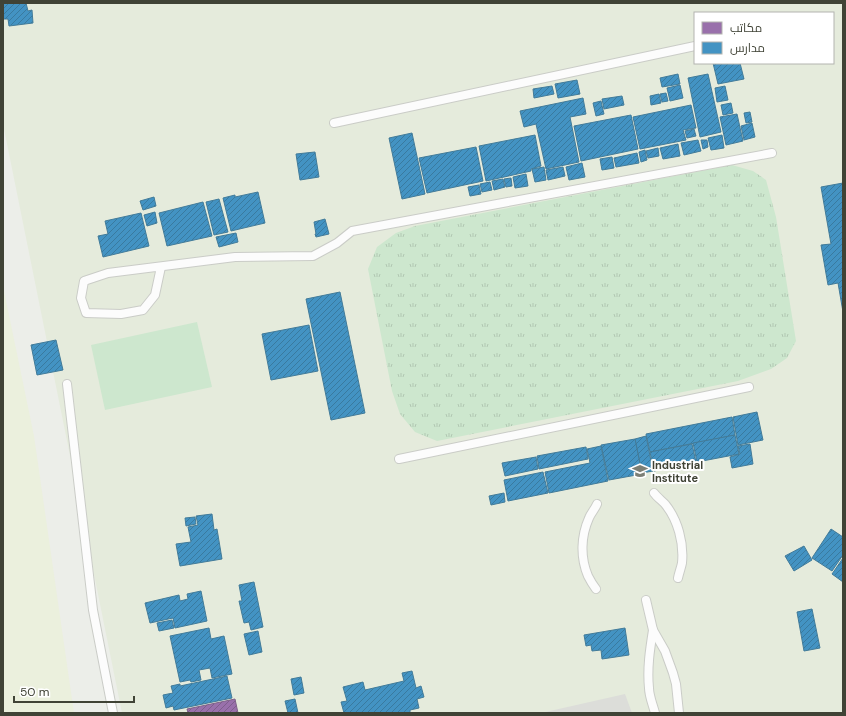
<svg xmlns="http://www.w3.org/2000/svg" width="846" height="716" viewBox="0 0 846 716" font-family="'DM Sans',Cairo,sans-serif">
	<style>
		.commercial { fill: #ebf0dd }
		.education { fill: #e5ebdc; fill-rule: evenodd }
		.grass { fill: url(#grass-tufts) }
		.pitch { fill: #cde7ce }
		.parking { fill: #dcddd9 }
		.offices { fill: url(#offices-hatch); stroke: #7e6288 }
		.schools { fill: url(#schools-hatch); stroke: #427b99 }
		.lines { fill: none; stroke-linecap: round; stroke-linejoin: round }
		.service-casing { stroke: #caccc7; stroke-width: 10 }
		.service { stroke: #fcfcfc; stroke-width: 8 }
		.labels { text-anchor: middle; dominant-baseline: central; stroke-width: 4; stroke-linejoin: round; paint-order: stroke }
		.poi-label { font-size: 11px; font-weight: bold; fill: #404336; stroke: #fff; text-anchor: start }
	</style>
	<defs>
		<pattern id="grass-tufts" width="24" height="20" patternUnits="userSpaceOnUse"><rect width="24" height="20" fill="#cde7ce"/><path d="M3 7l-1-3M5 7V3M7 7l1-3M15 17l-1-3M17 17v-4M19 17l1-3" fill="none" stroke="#b1c7b2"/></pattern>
		<pattern id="offices-hatch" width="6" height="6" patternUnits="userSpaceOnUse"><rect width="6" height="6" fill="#9970ab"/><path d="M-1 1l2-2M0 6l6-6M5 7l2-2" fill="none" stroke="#7e5e8c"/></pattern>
		<pattern id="schools-hatch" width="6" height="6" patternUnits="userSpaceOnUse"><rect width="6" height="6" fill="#4393c3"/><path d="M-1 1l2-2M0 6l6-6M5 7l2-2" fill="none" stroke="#397a9f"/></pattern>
	</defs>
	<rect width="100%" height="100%" fill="#eceee9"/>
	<!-- commercial -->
	<path class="commercial" d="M3,286L34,436L74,713H3Z"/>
	<!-- education -->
	<path class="education" d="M3,3H843V713H122L3,124ZM695,13H833V63H695Z"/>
	<!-- grass -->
	<path class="grass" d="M732,165L753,171L766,180L776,217L796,341L787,358L771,369L738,381L437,441L415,432L400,414L392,391L368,269L377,247L396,233L415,226Z"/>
	<!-- pitch -->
	<path class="pitch" d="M197,322L212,387L105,410L91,345Z"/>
	<!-- parking -->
	<path class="parking" d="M625,694L632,713H541Z"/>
	<!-- offices -->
	<path class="offices" d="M235,699L238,713H188L187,709Z"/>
	<!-- schools -->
	<g class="schools">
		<path d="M3,3H26L28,11L32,10L33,23L9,26L8,19H3Z"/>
		<path d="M713,63H740L744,79L718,84Z"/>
		<path d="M678,74L680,84L662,87L660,78Z"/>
		<path d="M708,74L721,132L700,137L688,78Z"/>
		<path d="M577,80L580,94L558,98L555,84Z"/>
		<path d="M680,85L683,98L670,101L667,88Z"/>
		<path d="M552,86L554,94L534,98L533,89Z"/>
		<path d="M725,86L728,100L717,102L715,88Z"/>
		<path d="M666,93L668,101L662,102L660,94Z"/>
		<path d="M659,94L661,103L651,105L650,96Z"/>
		<path d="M622,96L624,105L604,109L602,99Z"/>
		<path d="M583,98L586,114L570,117L579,162L546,169L536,124L524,127L520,111Z"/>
		<path d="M601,101L604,114L596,116L593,103Z"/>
		<path d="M731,103L733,113L723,115L721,105Z"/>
		<path d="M691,105L696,128L683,130L686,140L640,149L633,117Z"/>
		<path d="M750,112L752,122L746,123L744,113Z"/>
		<path d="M737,114L743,141L726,145L720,117Z"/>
		<path d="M631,115L638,149L581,161L574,126Z"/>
		<path d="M752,123L755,137L744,140L741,126Z"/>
		<path d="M694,129L696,136L687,138L685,131Z"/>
		<path d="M412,133L425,194L402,199L389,138Z"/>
		<path d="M535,135L541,166L531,169V171L486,181L479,146Z"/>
		<path d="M722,135L724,148L711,150L708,138Z"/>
		<path d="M698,140L701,151L684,155L681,143Z"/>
		<path d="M701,140H707L708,147L703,149Z"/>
		<path d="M678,144L680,156L663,159L660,148Z"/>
		<path d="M476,147L483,181L427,193L419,158Z"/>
		<path d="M658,148L659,156L648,158L646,151Z"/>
		<path d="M645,150L647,160L641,162L639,152Z"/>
		<path d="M315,152L319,177L300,180L296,154Z"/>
		<path d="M637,153L639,163L616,167L614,158Z"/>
		<path d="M612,157L614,168L602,170L600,159Z"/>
		<path d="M582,163L585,177L569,180L566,167Z"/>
		<path d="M544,167L546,180L535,182L532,169Z"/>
		<path d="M563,167L565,176L548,180L546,170Z"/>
		<path d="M526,174L528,186L515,188L513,177Z"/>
		<path d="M511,178L512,186L506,187L504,179Z"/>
		<path d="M503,179L505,187L494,190L492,181Z"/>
		<path d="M490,182L492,190L482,192L480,184Z"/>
		<path d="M843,183V312L838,283L828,285L821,245L831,244L821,187Z"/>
		<path d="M479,185L481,194L470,196L468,187Z"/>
		<path d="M258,192L265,223L231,231L223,198L235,195V197Z"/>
		<path d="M154,197L156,206L143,210L140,201Z"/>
		<path d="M219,199L228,232L214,235L206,202Z"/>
		<path d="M203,202L212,236L167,246L159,213Z"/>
		<path d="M155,212L157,223L147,226L144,215Z"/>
		<path d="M141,213L149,246L103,257L98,236L108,234L105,221Z"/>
		<path d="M325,219L329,234L316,237L315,234H316L314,222Z"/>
		<path d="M236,233L238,242L219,247L216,237Z"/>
		<path d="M340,292L365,413L331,420L306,299Z"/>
		<path d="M309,325L318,371L271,380L262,334Z"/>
		<path d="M56,340L63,370L37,375L31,345Z"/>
		<path d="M757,412L763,440L738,445L733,417Z"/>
		<path d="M732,417L735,435L650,452L646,434Z"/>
		<path d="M735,435L739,454L697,462L693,443Z"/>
		<path d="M646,436L653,471L642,473L635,439Z"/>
		<path d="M635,439L642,474L609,480L601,445Z"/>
		<path d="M692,444L696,462L654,471L650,452Z"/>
		<path d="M750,444L753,464L732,468L730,457L740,454L738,446Z"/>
		<path d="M601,446L608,481L549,493L545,472L590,463L587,449Z"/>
		<path d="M586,447L588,459L539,469L537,456Z"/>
		<path d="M536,457L538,469L505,476L502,463Z"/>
		<path d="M543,472L548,493L508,501L504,480Z"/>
		<path d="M504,493L505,502L491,505L489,496Z"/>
		<path d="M212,514L214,530L217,529L222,559L180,566L176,544L191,542L188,527L198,525L196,516Z"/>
		<path d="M195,517L196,524L186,526L185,518Z"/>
		<path d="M831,529L843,537V555L832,571L812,558Z"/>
		<path d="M804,546L812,560L794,571L785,556Z"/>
		<path d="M843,558V582L832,574Z"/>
		<path d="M254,582L263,627L251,630L249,622L244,623L239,601H242L239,585Z"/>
		<path d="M201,591L207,621L175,628L173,618L150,623L145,603L179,595L180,601L188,599L187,594Z"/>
		<path d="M812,609L820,648L804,651L797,612Z"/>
		<path d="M172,620L174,628L159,631L157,623Z"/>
		<path d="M209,628L211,639L224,636L232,674L212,678L210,668L199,670L201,680L191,682L190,680L180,682L170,636Z"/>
		<path d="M625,628L629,655L602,659L601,650L592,651L591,645L586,646L584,635Z"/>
		<path d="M258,631L262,652L249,655L244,634Z"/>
		<path d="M412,671L416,688L421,686L424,697L417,699L419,708L410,710V713H344L341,702L347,701L343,687L363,682L365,690L404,681L402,673Z"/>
		<path d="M227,676L232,698L174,710L173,706L166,708L163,695L173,693L171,686L180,684V686Z"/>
		<path d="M301,677L304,693L294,695L291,679Z"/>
		<path d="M295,699L298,713H288L285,701Z"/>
	</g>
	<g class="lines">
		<!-- service casing -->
		<g class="service-casing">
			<g id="service">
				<path d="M334,123L695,46"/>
				<path d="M161,267L155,295L143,310L121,314L86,313L81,298L84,281L108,273L235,257L313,256L337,243L352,231L772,153"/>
				<path d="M67,384L93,610L113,713"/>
				<path d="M399,459L749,387"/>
				<path d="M654,493C657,497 661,500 665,504C678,520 684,543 682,563C681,568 679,573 678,578"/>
				<path d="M596,589C593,585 590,580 588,576C580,557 581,536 589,518C591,513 595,509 597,504"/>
				<path d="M646,600L653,630L665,651L673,673L676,684L679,713"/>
				<path d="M653,630C650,649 647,668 649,688C649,696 653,705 655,713"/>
			</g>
		</g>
		<!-- service -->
		<use href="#service" class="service"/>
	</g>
	<!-- icons -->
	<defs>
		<g id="university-bare" transform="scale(1.2)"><path d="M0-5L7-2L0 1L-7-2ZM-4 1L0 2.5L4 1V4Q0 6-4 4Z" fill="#7c7f75" stroke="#fff" stroke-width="2.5" paint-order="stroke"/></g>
	</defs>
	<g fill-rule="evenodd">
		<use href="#university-bare" x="640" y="471"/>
	</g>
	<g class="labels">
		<!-- poi labels -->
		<g class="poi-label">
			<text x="652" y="465">Industrial<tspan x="652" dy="13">Institute</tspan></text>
		</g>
	</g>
	<!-- border -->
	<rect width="846" height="716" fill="none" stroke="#404336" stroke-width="8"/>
	<!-- legend -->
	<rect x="694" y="12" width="140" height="52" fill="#ffffff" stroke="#b3b4af"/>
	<rect x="702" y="22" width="20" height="12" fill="#9970ab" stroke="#b3b4af"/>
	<text x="730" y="32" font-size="12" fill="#404336">مكاتب</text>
	<rect x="702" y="42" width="20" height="12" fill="#4393c3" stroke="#b3b4af"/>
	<text x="730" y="52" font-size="12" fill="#404336">مدارس</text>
	<!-- scale -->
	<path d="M14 696v6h120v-6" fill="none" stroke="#404336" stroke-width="2"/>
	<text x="20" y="696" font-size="12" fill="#404336" stroke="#ffffff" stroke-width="3" paint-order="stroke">50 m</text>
</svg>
